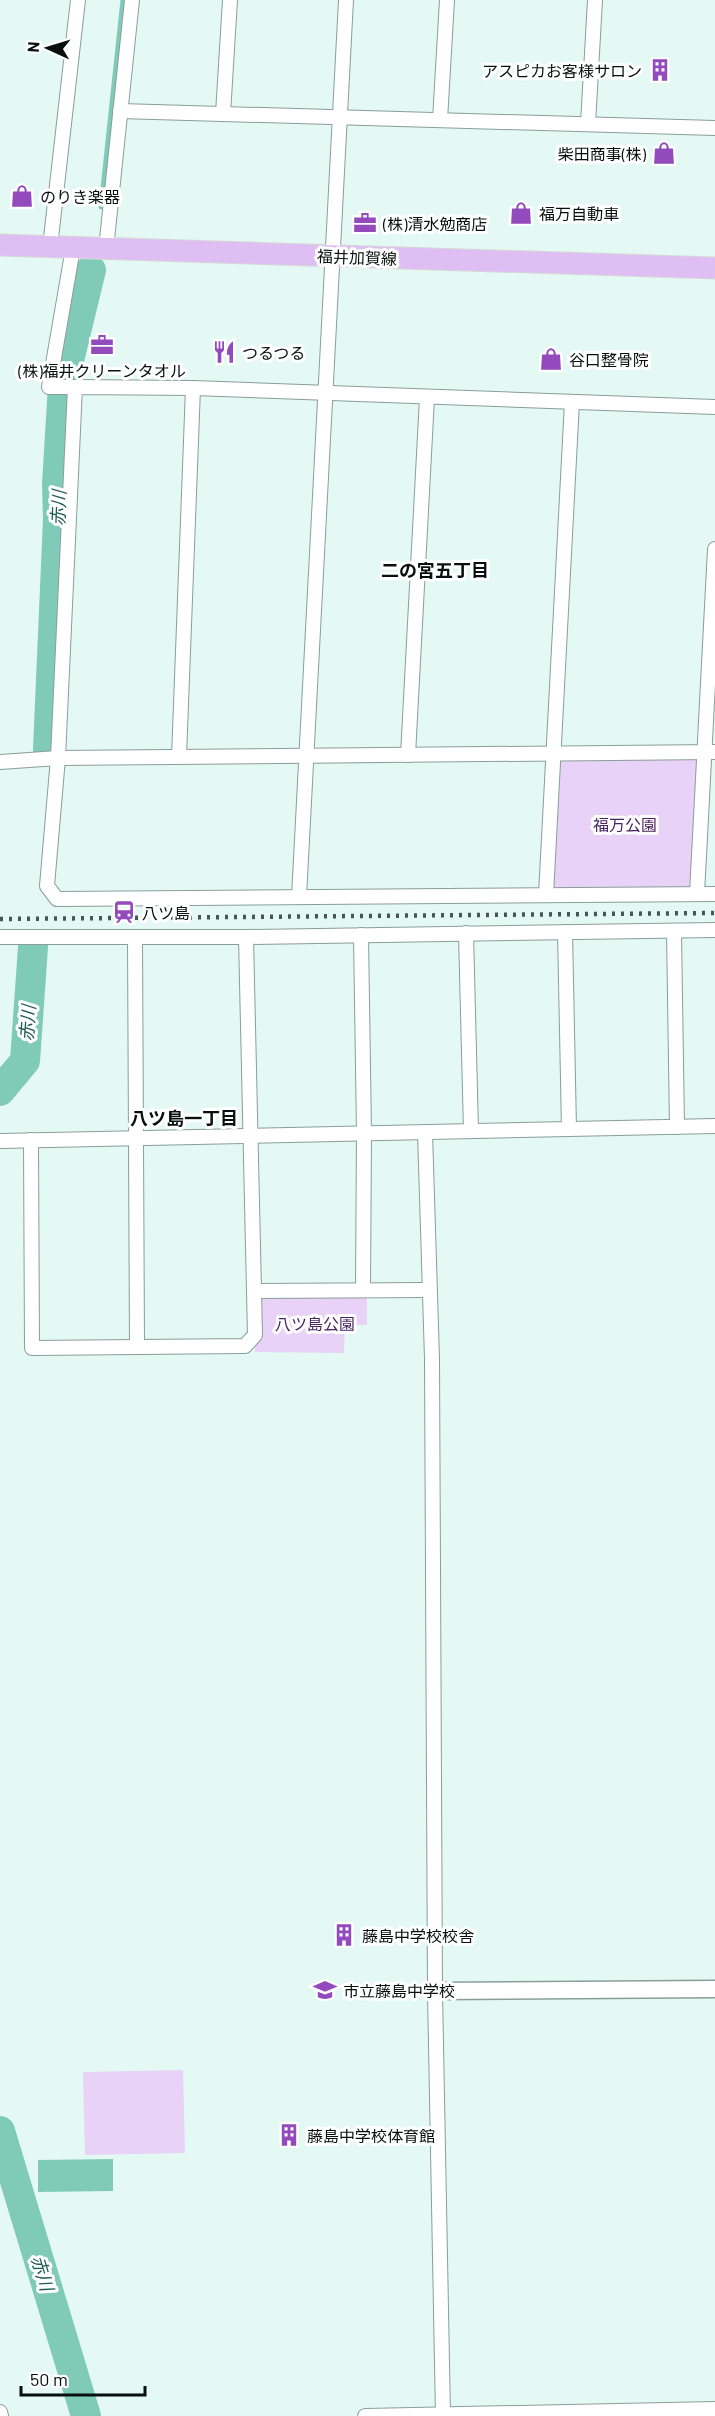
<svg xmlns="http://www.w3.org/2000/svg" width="715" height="2416" viewBox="0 0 715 2416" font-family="Barlow,'Noto Sans JP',sans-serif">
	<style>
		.green { fill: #e8d2f7 }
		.water { fill: #80cbb8 }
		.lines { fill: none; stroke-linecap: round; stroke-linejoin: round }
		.stream { stroke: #80cbb8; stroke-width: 5 }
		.river { stroke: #80cbb8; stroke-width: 30 }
		.minor-casing { stroke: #8a9e98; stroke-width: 16 }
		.tertiary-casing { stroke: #8a9e98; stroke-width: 19 }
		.primary-casing { stroke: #d7d9d8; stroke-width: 23 }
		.minor { stroke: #fff; stroke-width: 14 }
		.tertiary { stroke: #fff; stroke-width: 16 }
		.primary { stroke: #debef3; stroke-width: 21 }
		.rail { stroke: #495552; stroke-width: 4.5; stroke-dasharray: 3 6; stroke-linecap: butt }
		.labels { text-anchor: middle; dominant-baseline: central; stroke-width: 6; stroke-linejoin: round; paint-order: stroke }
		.poi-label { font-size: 16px; fill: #08100e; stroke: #fff; text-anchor: start }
		.street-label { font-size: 16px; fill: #08100e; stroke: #fff }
		.park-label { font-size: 16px; fill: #4a2361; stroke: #fff }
		.water-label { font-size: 18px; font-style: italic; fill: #1f5c4f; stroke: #fff }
		.neighbourhood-label { font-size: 18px; font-weight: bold; fill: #08100e; stroke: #fff }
	</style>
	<rect width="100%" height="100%" fill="#e4f9f3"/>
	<!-- green -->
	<g class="green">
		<path d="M704,753L697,894L546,895L552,754Z"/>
		<path d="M254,1292L367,1294V1325H345L344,1353L255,1352Z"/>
		<path d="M183,2070L185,2153L85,2155L83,2072Z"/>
	</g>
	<!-- water -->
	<path class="water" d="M113,2159V2191L38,2192V2160Z"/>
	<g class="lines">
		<!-- stream -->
		<path class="stream" d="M101,207L123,0"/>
		<!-- river -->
		<g class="river">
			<path d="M48,749L58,519L57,484L63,385L91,270"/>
			<path d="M0,1091L25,1061L33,947"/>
			<path d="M0,2131L86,2416"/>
		</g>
		<!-- minor casing -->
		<g class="minor-casing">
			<g id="minor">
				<path d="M120,111L715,128"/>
				<path d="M223,114L230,0"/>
				<path d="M440,120L447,0"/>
				<path d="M588,124L595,0"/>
				<path d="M50,247L78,0"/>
				<path d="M73,248L49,387H75"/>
				<path d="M106,249L132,0"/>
				<path d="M715,407L193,388L75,387L58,758L47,886L57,899L715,894"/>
				<path d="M408,755L427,398"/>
				<path d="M179,757L193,388"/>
				<path d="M0,762L58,758L715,752"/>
				<path d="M697,894L715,549"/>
				<path d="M546,895L572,402"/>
				<path d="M299,897L346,0"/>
				<path d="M674,931L677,1127"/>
				<path d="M565,932L569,1129"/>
				<path d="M466,933L471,1131"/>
				<path d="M361,935L364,1133L363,1290"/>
				<path d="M0,937H246L715,930"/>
				<path d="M135,937L137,1347"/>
				<path d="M425,1132L432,1359L435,1991L443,2416"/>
				<path d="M31,1140L32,1348L245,1346L255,1335L246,937"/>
				<path d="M0,1141L715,1126"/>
				<path d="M254,1291L429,1290"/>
				<path d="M0,2412L1,2416"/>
				<path d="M365,2416L715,2409"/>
			</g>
		</g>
		<!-- tertiary casing -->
		<g class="tertiary-casing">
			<path id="tertiary" d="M435,1991L715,1989"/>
		</g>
		<!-- primary casing -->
		<g class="primary-casing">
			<path id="primary" d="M0,245L715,268"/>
		</g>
		<!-- minor -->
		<use href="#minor" class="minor"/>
		<!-- tertiary -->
		<use href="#tertiary" class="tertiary"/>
		<!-- primary -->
		<use href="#primary" class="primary"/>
		<!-- rail -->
		<path class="rail" d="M0,919L715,913"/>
	</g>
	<!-- icons -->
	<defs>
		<g id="building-bare" transform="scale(1.8)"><path d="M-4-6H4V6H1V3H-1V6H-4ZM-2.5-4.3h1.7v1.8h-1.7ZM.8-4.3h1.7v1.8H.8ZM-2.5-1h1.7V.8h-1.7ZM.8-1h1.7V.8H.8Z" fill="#934abc" stroke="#fff" stroke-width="2.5" paint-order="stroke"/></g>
		<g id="shop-bare" transform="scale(1.8)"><path d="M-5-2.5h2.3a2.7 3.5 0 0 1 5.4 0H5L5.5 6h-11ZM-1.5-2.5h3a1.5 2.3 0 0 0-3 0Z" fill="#934abc" stroke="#fff" stroke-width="2.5" paint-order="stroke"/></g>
		<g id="office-bare" transform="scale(1.8)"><path d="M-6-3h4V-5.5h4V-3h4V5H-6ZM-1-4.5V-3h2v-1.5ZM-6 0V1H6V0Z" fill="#934abc" stroke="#fff" stroke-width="2.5" paint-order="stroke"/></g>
		<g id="restaurant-bare" transform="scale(1.8)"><path d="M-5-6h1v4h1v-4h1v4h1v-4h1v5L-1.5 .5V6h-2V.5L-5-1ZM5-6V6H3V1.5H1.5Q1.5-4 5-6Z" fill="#934abc" stroke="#fff" stroke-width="2.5" paint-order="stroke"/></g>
		<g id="station-bare" transform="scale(1.8)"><path d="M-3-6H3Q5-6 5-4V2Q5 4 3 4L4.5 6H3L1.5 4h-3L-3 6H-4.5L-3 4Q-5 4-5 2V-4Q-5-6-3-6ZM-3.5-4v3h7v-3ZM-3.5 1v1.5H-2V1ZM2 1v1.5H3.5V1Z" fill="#934abc" stroke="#fff" stroke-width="2.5" paint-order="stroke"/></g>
		<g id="school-bare" transform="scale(1.8)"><path d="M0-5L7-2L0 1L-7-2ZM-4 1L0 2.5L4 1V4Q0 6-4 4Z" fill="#934abc" stroke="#fff" stroke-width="2.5" paint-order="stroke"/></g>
	</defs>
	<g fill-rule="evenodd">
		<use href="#building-bare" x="660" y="70"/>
		<use href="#shop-bare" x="664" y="153"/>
		<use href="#shop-bare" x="22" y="196"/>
		<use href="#shop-bare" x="521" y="213"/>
		<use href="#office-bare" x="365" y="223"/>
		<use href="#office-bare" x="102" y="345"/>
		<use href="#restaurant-bare" x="224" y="352"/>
		<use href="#shop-bare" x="551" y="359"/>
		<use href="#station-bare" x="124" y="912"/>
		<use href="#building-bare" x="344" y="1935"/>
		<use href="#school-bare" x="325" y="1990"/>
		<use href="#building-bare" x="289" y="2135"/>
	</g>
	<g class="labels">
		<!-- poi labels -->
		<g class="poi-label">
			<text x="642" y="70" text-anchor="end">アスピカお客様サロン</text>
			<text x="646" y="153" text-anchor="end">柴田商事(株)</text>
			<text x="40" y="196">のりき楽器</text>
			<text x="539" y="213">福万自動車</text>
			<text x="383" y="223">(株)清水勉商店</text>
			<text x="242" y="352">つるつる</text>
			<text x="569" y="359">谷口整骨院</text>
			<text x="102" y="370" text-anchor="middle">(株)福井クリーンタオル</text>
			<text x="142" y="912">八ツ島</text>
			<text x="362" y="1935">藤島中学校校舎</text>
			<text x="343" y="1990">市立藤島中学校</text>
			<text x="307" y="2135">藤島中学校体育館</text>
		</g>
		<!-- street labels -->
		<g class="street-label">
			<text transform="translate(357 257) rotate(2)">福井加賀線</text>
		</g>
		<!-- park labels -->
		<g class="park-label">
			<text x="625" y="824">福万公園</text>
			<text x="315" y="1323">八ツ島公園</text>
		</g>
		<!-- water labels -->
		<g class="water-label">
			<text transform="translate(58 508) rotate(-88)">赤川</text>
			<text transform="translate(27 1023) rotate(-86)">赤川</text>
			<text transform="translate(43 2273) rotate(73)">赤川</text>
		</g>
		<!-- neighbourhood labels -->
		<g class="neighbourhood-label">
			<text x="435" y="570">二の宮五丁目</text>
			<text x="184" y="1118">八ツ島一丁目</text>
		</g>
	</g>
	<!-- north arrow -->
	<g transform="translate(48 48) rotate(274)" stroke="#ffffff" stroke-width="4.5" paint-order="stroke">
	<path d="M0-4.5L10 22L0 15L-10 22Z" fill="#08100e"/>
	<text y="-9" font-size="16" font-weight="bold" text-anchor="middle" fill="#08100e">N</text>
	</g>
	<!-- scale -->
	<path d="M21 2386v9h124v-9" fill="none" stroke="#08100e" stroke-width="3"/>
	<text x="30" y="2386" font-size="18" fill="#08100e" stroke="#ffffff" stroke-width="4.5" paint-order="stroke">50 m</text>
</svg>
